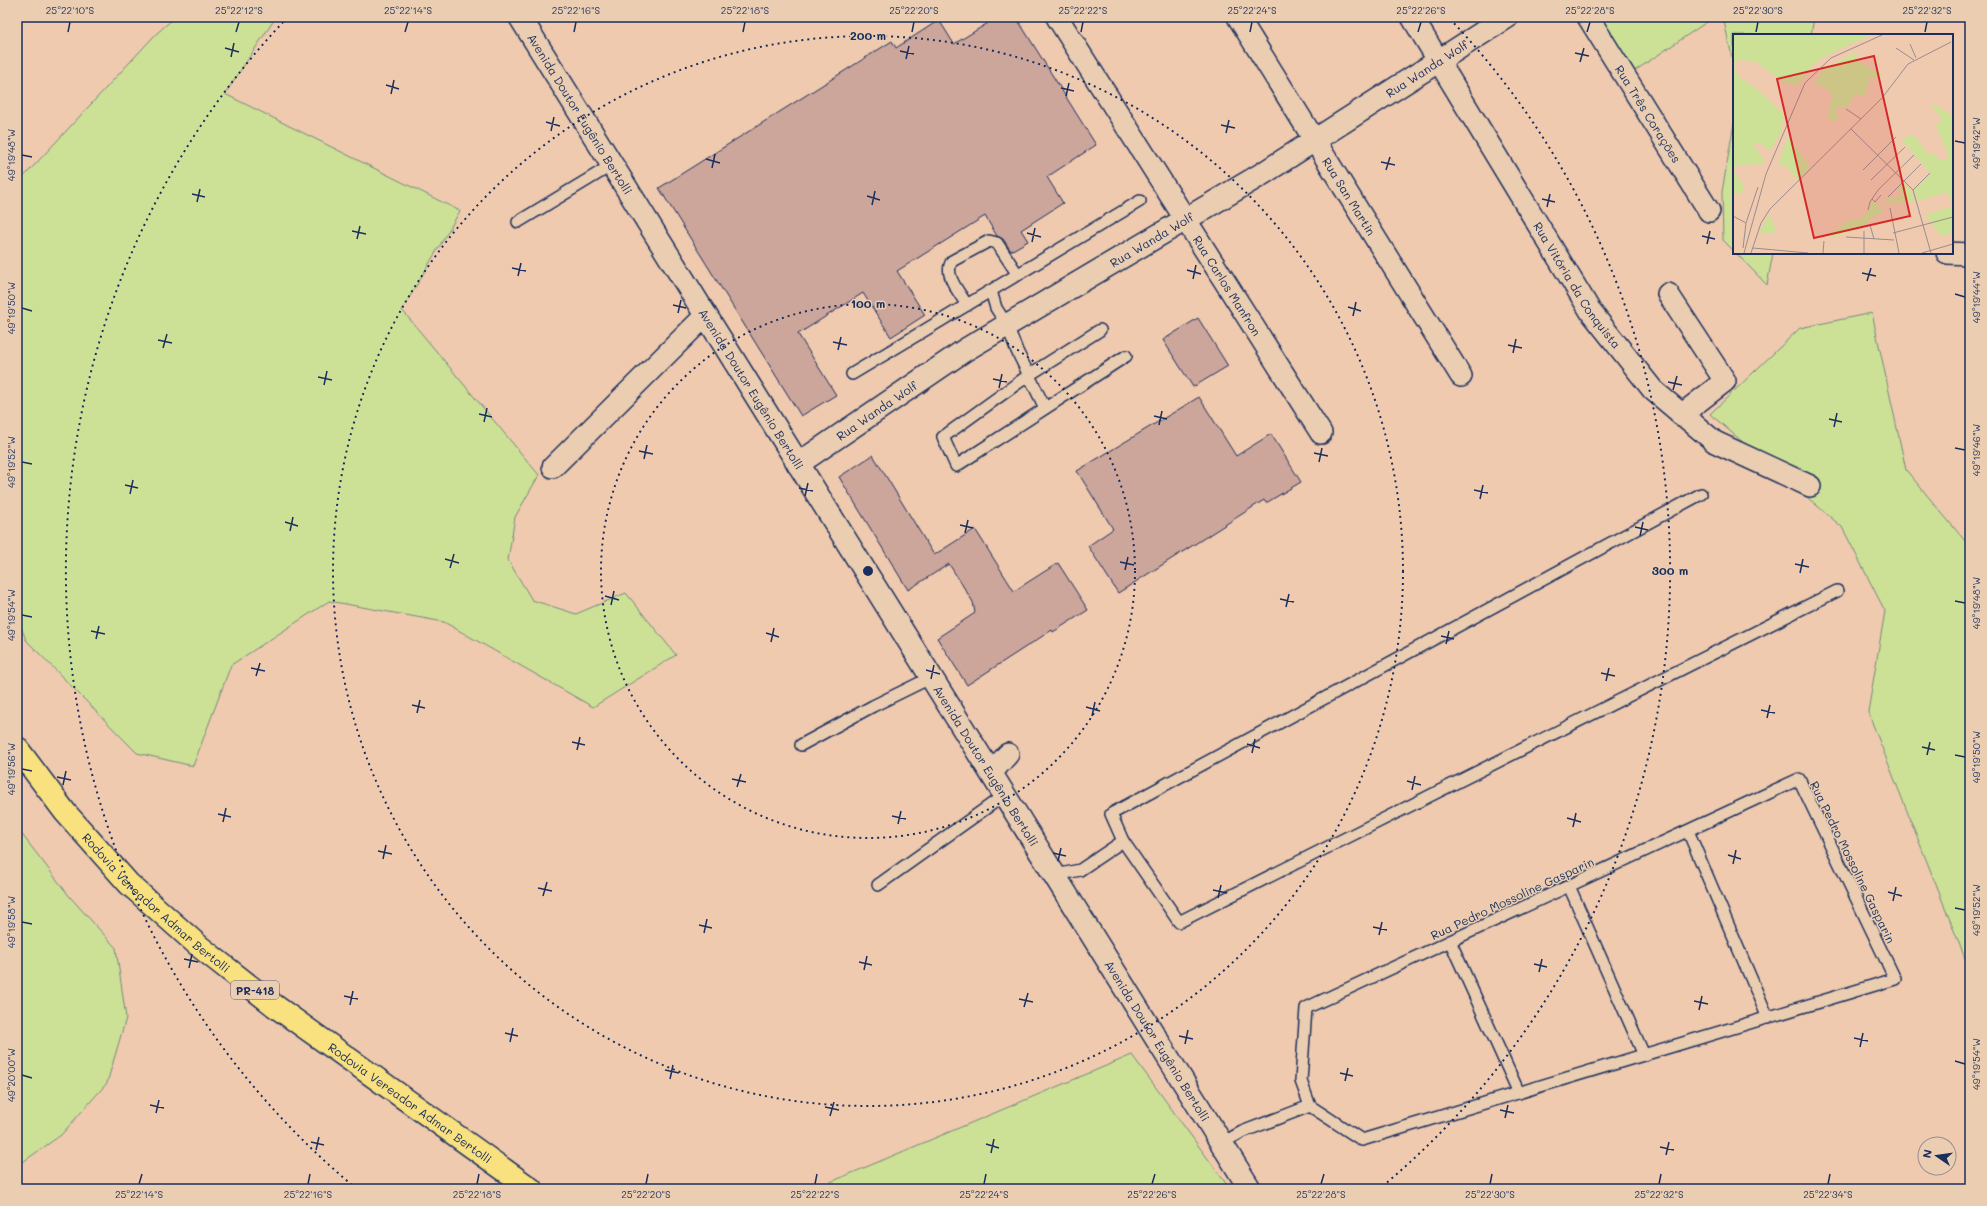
<svg xmlns="http://www.w3.org/2000/svg" width="1987" height="1206" viewBox="0 0 1987 1206" font-family="Mali,sans-serif">
	<style>
		.green { fill: #cce196; stroke: #74887a }
		.building { fill: #cca59b; stroke: #1b2f5e }
		.lines { fill: none; stroke-linecap: round; stroke-linejoin: round }
		.lane-casing { stroke: #1b2f5e; stroke-width: 14 }
		.street-casing { stroke: #1b2f5e; stroke-width: 24 }
		.secondary-casing { stroke: #1b2f5e; stroke-width: 25 }
		.highway-casing { stroke: #1b2f5e; stroke-width: 25 }
		.lane { stroke: #ebceb1; stroke-width: 11 }
		.street { stroke: #ebceb1; stroke-width: 21 }
		.secondary { stroke: #ebceb1; stroke-width: 22 }
		.highway { stroke: #fae180; stroke-width: 22 }
		.ticks { fill: none; stroke: #1b2f5e; stroke-width: 1.5 }
		.ring { fill: none; stroke: #1b2f5e; stroke-width: 2; stroke-dasharray: 2 4 }
		.labels { text-anchor: middle; dominant-baseline: central; stroke-width: 3; stroke-linejoin: round; paint-order: stroke }
		.shield { fill: #ebceb1; stroke: #595f77; stroke-width: 1 }
		.shield-label { font-size: 11px; font-weight: bold; fill: #1b2f5e }
		.street-label { font-size: 12px; fill: #1b2f5e; stroke: #ebceb1 }
		.inset-road { fill: none; stroke: #9a8c8f; stroke-width: 1 }
		.view { fill: #d62828; fill-opacity: 0.15; stroke: #d62828; stroke-width: 2 }
		.inset-edge { fill: none; stroke: #1b2f5e; stroke-width: 2 }
		.centre { fill: #1b2f5e; stroke: #ebceb1; stroke-width: 2 }
		.ring-label { font-size: 12px; text-anchor: middle; font-weight: bold; fill: #1b2f5e; stroke: #ebceb1; stroke-width: 3; stroke-linejoin: round; paint-order: stroke }
		.neatline { fill: none; stroke: #1b2f5e; stroke-width: 1.5 }
		.ticks-label { font-size: 10px; text-anchor: middle; fill: #1b2f5e }
	</style>
	<rect width="100%" height="100%" fill="#efcaaf"/>
	<filter id="ink" filterUnits="userSpaceOnUse"><feTurbulence type="fractalNoise" baseFrequency=".025" numOctaves="2"/><feDisplacementMap in="SourceGraphic" scale="8" xChannelSelector="R" yChannelSelector="G"/><feConvolveMatrix kernelMatrix="1 2 1 2 8 2 1 2 1" color-interpolation-filters="sRGB"/></filter>
	<g filter="url(#ink)">
		<!-- green -->
		<g class="green">
			<path d="M175,17H276L225,94L460,211L402,310L539,475L515,517L508,560L532,600L576,614L626,593L676,655L593,707L444,622L329,601L231,665L193,766L137,753L26,640L17,616V184L156,34Z"/>
			<path d="M1597,17H1714L1633,72Z"/>
			<path d="M1723,17H1814L1811,35H1734V66Z"/>
			<path d="M1734,123V251L1723,240L1722,192Z"/>
			<path d="M1736,253H1773L1767,285Z"/>
			<path d="M1872,313L1906,470L1970,547V971L1868,712L1885,611L1842,527L1710,414L1800,328Z"/>
			<path d="M17,828L70,897L116,948L126,1018L107,1083L61,1135L17,1166Z"/>
			<path d="M1132,1055L1230,1189H814Z"/>
		</g>
		<!-- building -->
		<g class="building">
			<path d="M984,17H1016L1096,145L1047,177L1063,203L1021,230L1028,241L1011,251L1003,239L997,236L985,216L897,271L925,315L891,337L863,293L798,334L836,395L801,416L659,188L892,41L896,48L939,20L954,44L988,23Z"/>
			<path d="M1198,318L1228,366L1193,387L1163,340Z"/>
			<path d="M1199,397L1236,456L1271,434L1301,482L1266,503L1264,500L1118,593L1088,546L1113,529L1077,471Z"/>
			<path d="M873,455L934,555L975,529L1014,591L1058,563L1088,610L1053,632L1052,630L967,685L937,638L975,613L973,602L949,564L908,590L839,477Z"/>
		</g>
		<g class="lines">
			<!-- lane casing -->
			<g class="lane-casing">
				<g id="lane">
					<path d="M518,222L612,165"/>
					<path d="M991,291L996,308L1007,325L1017,351L1045,408"/>
					<path d="M967,305C960,293 943,275 952,261L989,241L997,243L1018,275"/>
					<path d="M1100,330L1029,375L943,437L956,466L1126,356"/>
					<path d="M852,374L1140,201"/>
					<path d="M1701,494L1111,814L1123,841L1179,922L1837,591"/>
					<path d="M801,745L873,706L932,677"/>
					<path d="M1799,779L1895,979L1362,1140L1310,1106L1301,1081L1306,1008Z"/>
					<path d="M1688,831L1768,1018"/>
					<path d="M1056,875L1080,870L1123,841"/>
					<path d="M878,885L1006,794"/>
					<path d="M1569,886L1644,1055"/>
					<path d="M1450,941L1519,1093"/>
					<path d="M1222,1143L1242,1132L1310,1106"/>
				</g>
			</g>
			<!-- street casing -->
			<g class="street-casing">
				<g id="street">
					<path id="s1" d="M1057,17L1321,433"/>
					<path id="s2" d="M1238,17L1461,376"/>
					<path id="s3" d="M1412,17L1591,312L1653,390L1715,442L1810,486"/>
					<path id="s4" d="M1588,17L1709,211"/>
					<path d="M1947,253L1970,254"/>
					<path d="M1668,294L1725,381L1681,415"/>
					<path d="M553,467L706,315"/>
					<path d="M992,772L1008,754"/>
				</g>
			</g>
			<!-- secondary casing -->
			<g class="secondary-casing">
				<g id="secondary">
					<path id="s5" d="M520,17L1250,1189"/>
					<path id="s6" d="M798,464L965,350L1262,174L1507,17"/>
				</g>
			</g>
			<!-- highway casing -->
			<g class="highway-casing">
				<g id="highway">
					<path id="s7" d="M17,748L65,812L129,884L200,947L275,1006L531,1189"/>
				</g>
			</g>
			<!-- lane -->
			<use href="#lane" class="lane"/>
			<!-- street -->
			<use href="#street" class="street"/>
			<!-- secondary -->
			<use href="#secondary" class="secondary"/>
			<!-- highway -->
			<use href="#highway" class="highway"/>
		</g>
	</g>
	<!-- ticks -->
	<path class="ticks" d="M68,32L70,22M236,32L239,22M405,32L408,22M574,32L576,22M743,32L745,22M912,32L914,22M1081,32L1083,22M1250,32L1252,22M1418,32L1421,22M1587,32L1590,22M1756,32L1758,22M1925,32L1927,22M225,48L239,52M900,51L914,54M1575,53L1589,56M231,57L234,43M906,59L909,46M1580,62L1584,48M386,85L399,89M1061,88L1074,91M391,94L394,80M1066,96L1069,83M546,122L560,126M1221,125L1235,128M551,131L554,117M1226,133L1229,120M1955,141L1965,143M22,155L32,157M706,159L720,163M1381,162L1395,165M712,168L715,154M1386,170L1390,157M192,194L205,197M867,196L880,200M1542,199L1555,202M197,202L200,189M872,205L875,191M1547,207L1550,194M352,231L366,234M1027,233L1041,237M1702,236L1715,239M357,239L360,226M1032,242L1035,228M1707,244L1710,231M512,268L526,271M1187,270L1201,274M1862,273L1876,276M518,276L521,263M1193,279L1196,265M1867,281L1871,268M1955,294L1965,297M673,305L686,308M1348,307L1361,311M22,308L32,311M678,313L681,300M1353,316L1356,302M158,340L172,343M833,342L847,345M1508,345L1522,348M163,348L167,334M838,350L841,337M1513,353L1516,339M318,377L332,380M993,379L1007,382M1668,382L1682,385M324,385L327,371M999,388L1002,374M1673,390L1677,376M479,414L492,417M1154,416L1167,419M1829,419L1842,422M484,422L487,408M1159,425L1162,411M1834,427L1837,413M1955,448L1965,450M639,451L653,454M1314,453L1328,456M644,459L647,445M22,462L32,464M1319,462L1322,448M125,485L138,488M799,488L813,491M1474,490L1488,493M130,494L133,480M805,496L808,483M1480,499L1483,485M285,522L298,526M960,525L973,528M1635,527L1648,530M290,531L293,517M965,533L968,520M1640,536L1643,522M445,559L459,563M1120,562L1134,565M1795,564L1809,567M450,568L454,554M1125,570L1128,557M1800,573L1803,559M605,596L619,600M1280,599L1294,602M1955,601L1965,603M611,605L614,591M1286,607L1289,594M22,615L32,617M91,631L105,634M766,633L779,637M1441,636L1454,639M96,639L99,626M771,642L774,628M1446,644L1449,631M251,668L265,671M926,670L940,674M1601,673L1615,676M256,676L260,663M931,679L934,665M1606,681L1609,668M412,705L425,708M1086,707L1100,711M1761,710L1775,713M417,713L420,700M1092,716L1095,702M1767,718L1770,705M572,742L585,745M1247,744L1260,748M1922,747L1935,750M577,750L580,737M1252,753L1255,739M1927,755L1930,742M1955,755L1965,757M22,769L32,771M57,777L71,780M732,779L746,782M1407,781L1421,785M63,785L66,771M737,787L741,774M1412,790L1415,776M218,814L231,817M892,816L906,819M1567,818L1581,822M223,822L226,808M898,824L901,811M1573,827L1576,813M378,851L392,854M1053,853L1066,856M1728,855L1741,859M383,859L386,845M1058,861L1061,848M1733,864L1736,850M538,888L552,891M1213,890L1227,893M1888,892L1902,896M543,896L547,882M1218,898L1221,885M1893,901L1896,887M1955,908L1965,910M22,922L32,924M699,925L712,928M1373,927L1387,930M704,933L707,919M1379,935L1382,922M184,959L198,962M859,962L872,965M1534,964L1547,967M189,968L192,954M864,970L867,956M1539,972L1542,959M344,996L358,999M1019,999L1033,1002M1694,1001L1708,1004M350,1005L353,991M1024,1007L1028,993M1699,1010L1702,996M505,1033L518,1036M1179,1036L1193,1039M1854,1038L1868,1041M510,1042L513,1028M1185,1044L1188,1030M1860,1047L1863,1033M1955,1061L1965,1064M665,1070L679,1073M1340,1073L1353,1076M22,1075L32,1078M670,1079L673,1065M1345,1081L1348,1068M150,1105L164,1108M825,1107L839,1110M1500,1110L1514,1113M156,1113L159,1100M830,1116L834,1102M1505,1118L1508,1105M311,1142L324,1145M986,1144L999,1148M1660,1147L1674,1150M316,1150L319,1137M991,1153L994,1139M1666,1155L1669,1142M139,1184L142,1174M308,1184L310,1174M477,1184L479,1174M646,1184L648,1174M815,1184L817,1174M984,1184L986,1174M1152,1184L1155,1174M1321,1184L1324,1174M1490,1184L1492,1174M1659,1184L1661,1174M1828,1184L1830,1174"/>
	<!-- distance rings -->
	<g class="ring">
		<circle cx="868" cy="571" r="267"/>
		<circle cx="868" cy="571" r="535"/>
		<path d="M352 1185A802 802 0 0 1 286 19M1450 19A802 802 0 0 1 1384 1185"/>
	</g>
	<g class="labels">
		<!-- shield labels -->
		<rect class="shield" x="231" y="981" width="48" height="18" rx="3"/>
		<g class="shield-label">
			<text x="255" y="990">PR-418</text>
		</g>
		<!-- street labels -->
		<g class="street-label">
			<text stroke="none"><textPath href="#s6" startOffset="743">Rua Wanda Wolf</textPath></text>
			<text stroke="none"><textPath href="#s5" startOffset="114">Avenida Doutor Eugênio Bertolli</textPath></text>
			<text stroke="none"><textPath href="#s4" startOffset="114">Rua Três Corações</textPath></text>
			<text stroke="none"><textPath href="#s2" startOffset="211">Rua San Martin</textPath></text>
			<text stroke="none"><textPath href="#s6" startOffset="419">Rua Wanda Wolf</textPath></text>
			<text stroke="none"><textPath href="#s3" startOffset="315">Rua Vitória da Conquista</textPath></text>
			<text stroke="none"><textPath href="#s1" startOffset="318">Rua Carlos Manfron</textPath></text>
			<text stroke="none"><textPath href="#s5" startOffset="438">Avenida Doutor Eugênio Bertolli</textPath></text>
			<text stroke="none"><textPath href="#s6" startOffset="95">Rua Wanda Wolf</textPath></text>
			<text stroke="none"><textPath href="#s5" startOffset="882">Avenida Doutor Eugênio Bertolli</textPath></text>
			<text transform="translate(1853 862) rotate(64)">Rua Pedro Mossoline Gasparin</text>
			<text transform="translate(1512 898) rotate(-25)">Rua Pedro Mossoline Gasparin</text>
			<text stroke="none"><textPath href="#s7" startOffset="209">Rodovia Vereador Admar Bertolli</textPath></text>
			<text stroke="none"><textPath href="#s5" startOffset="1206">Avenida Doutor Eugênio Bertolli</textPath></text>
			<text stroke="none"><textPath href="#s7" startOffset="533">Rodovia Vereador Admar Bertolli</textPath></text>
		</g>
	</g>
	<!-- overview -->
	<g transform="translate(1733 34)">
		<rect width="220" height="220" fill="#efcaaf"/>
		<path d="M0,1H139L94,21L81,30L67,49L61,51L51,48L23,28L5,26L1,31L5,42L25,56L51,81L48,98L40,113L36,116L26,109L20,110L30,124V130L3,131L0,136ZM123,18L124,26L149,41L146,45L137,42L132,63L123,60L113,74L105,73L102,76L105,83L101,89L95,83L99,60L92,53L83,52V47L90,36ZM200,70L220,82V198L208,202L192,181L219,172L215,158L185,167L181,156L198,140L168,105L181,101L194,119H200L208,127L216,123L203,91L209,85L198,71ZM55,102L77,133L65,146L54,133L45,130ZM0,136L10,150L11,156L7,160H0ZM171,149L179,158L182,168L151,169L153,165L171,161L165,154ZM139,167L148,173L150,178L138,184L131,193L99,204L98,199L118,185H127L133,180ZM36,180L44,198L26,200Z" fill="#cce196"/>
		<path class="inset-road" d="M177,10L183,24M163,14L181,26M113,75L128,85M118,95L180,156L198,219M130,136L163,103M138,146L172,113M180,156L197,139M155,163L188,130M139,165L142,168L148,161M157,174L166,219M135,176L137,168L145,156L181,121M0,182L13,189L25,153M137,191L141,205M131,197V219M160,199L220,183M113,203L161,206M10,214L13,189M20,214L75,219M11,219L33,140L72,49L98,24L149,1M18,219L28,189L37,175L149,64L175,30L218,8M90,219L91,207M189,219L220,210"/>
		<path class="view" d="M141,22L177,182L81,204L44,45Z"/>
		<rect width="220" height="220" class="inset-edge"/>
	</g>
	<circle cx="868" cy="571" r="6" class="centre"/>
	<g class="ring-label">
		<text x="868" y="40">200 m</text>
		<text x="868" y="308">100 m</text>
		<text x="1670" y="575">300 m</text>
	</g>
	<!-- margin -->
	<rect width="1987" height="1206" fill="none" stroke="#ebceb1" stroke-width="44"/>
	<!-- north arrow -->
	<g transform="translate(1937 1156) rotate(283)"><circle r="19" fill="#ebceb1" stroke="#988e90"/>
	<path d="M0-3L7 15L0 10L-7 15Z" fill="#1b2f5e"/>
	<text y="-6" font-size="11" font-weight="bold" text-anchor="middle" fill="#1b2f5e">N</text>
	</g>
	<rect x="22" y="22" width="1943" height="1162" class="neatline"/>
	<g class="ticks-label">
		<text x="70" y="14">25°22'10"S</text>
		<text x="239" y="14">25°22'12"S</text>
		<text x="408" y="14">25°22'14"S</text>
		<text x="576" y="14">25°22'16"S</text>
		<text x="745" y="14">25°22'18"S</text>
		<text x="914" y="14">25°22'20"S</text>
		<text x="1083" y="14">25°22'22"S</text>
		<text x="1252" y="14">25°22'24"S</text>
		<text x="1421" y="14">25°22'26"S</text>
		<text x="1590" y="14">25°22'28"S</text>
		<text x="1758" y="14">25°22'30"S</text>
		<text x="1927" y="14">25°22'32"S</text>
		<text transform="translate(1976 143) rotate(-90)" y="4">49°19'42"W</text>
		<text transform="translate(11 155) rotate(-90)" y="4">49°19'48"W</text>
		<text transform="translate(1976 297) rotate(-90)" y="4">49°19'44"W</text>
		<text transform="translate(11 308) rotate(-90)" y="4">49°19'50"W</text>
		<text transform="translate(1976 450) rotate(-90)" y="4">49°19'46"W</text>
		<text transform="translate(11 462) rotate(-90)" y="4">49°19'52"W</text>
		<text transform="translate(1976 603) rotate(-90)" y="4">49°19'48"W</text>
		<text transform="translate(11 615) rotate(-90)" y="4">49°19'54"W</text>
		<text transform="translate(1976 757) rotate(-90)" y="4">49°19'50"W</text>
		<text transform="translate(11 769) rotate(-90)" y="4">49°19'56"W</text>
		<text transform="translate(1976 910) rotate(-90)" y="4">49°19'52"W</text>
		<text transform="translate(11 922) rotate(-90)" y="4">49°19'58"W</text>
		<text transform="translate(1976 1064) rotate(-90)" y="4">49°19'54"W</text>
		<text transform="translate(11 1075) rotate(-90)" y="4">49°20'00"W</text>
		<text x="139" y="1198">25°22'14"S</text>
		<text x="308" y="1198">25°22'16"S</text>
		<text x="477" y="1198">25°22'18"S</text>
		<text x="646" y="1198">25°22'20"S</text>
		<text x="815" y="1198">25°22'22"S</text>
		<text x="984" y="1198">25°22'24"S</text>
		<text x="1152" y="1198">25°22'26"S</text>
		<text x="1321" y="1198">25°22'28"S</text>
		<text x="1490" y="1198">25°22'30"S</text>
		<text x="1659" y="1198">25°22'32"S</text>
		<text x="1828" y="1198">25°22'34"S</text>
	</g>
</svg>
